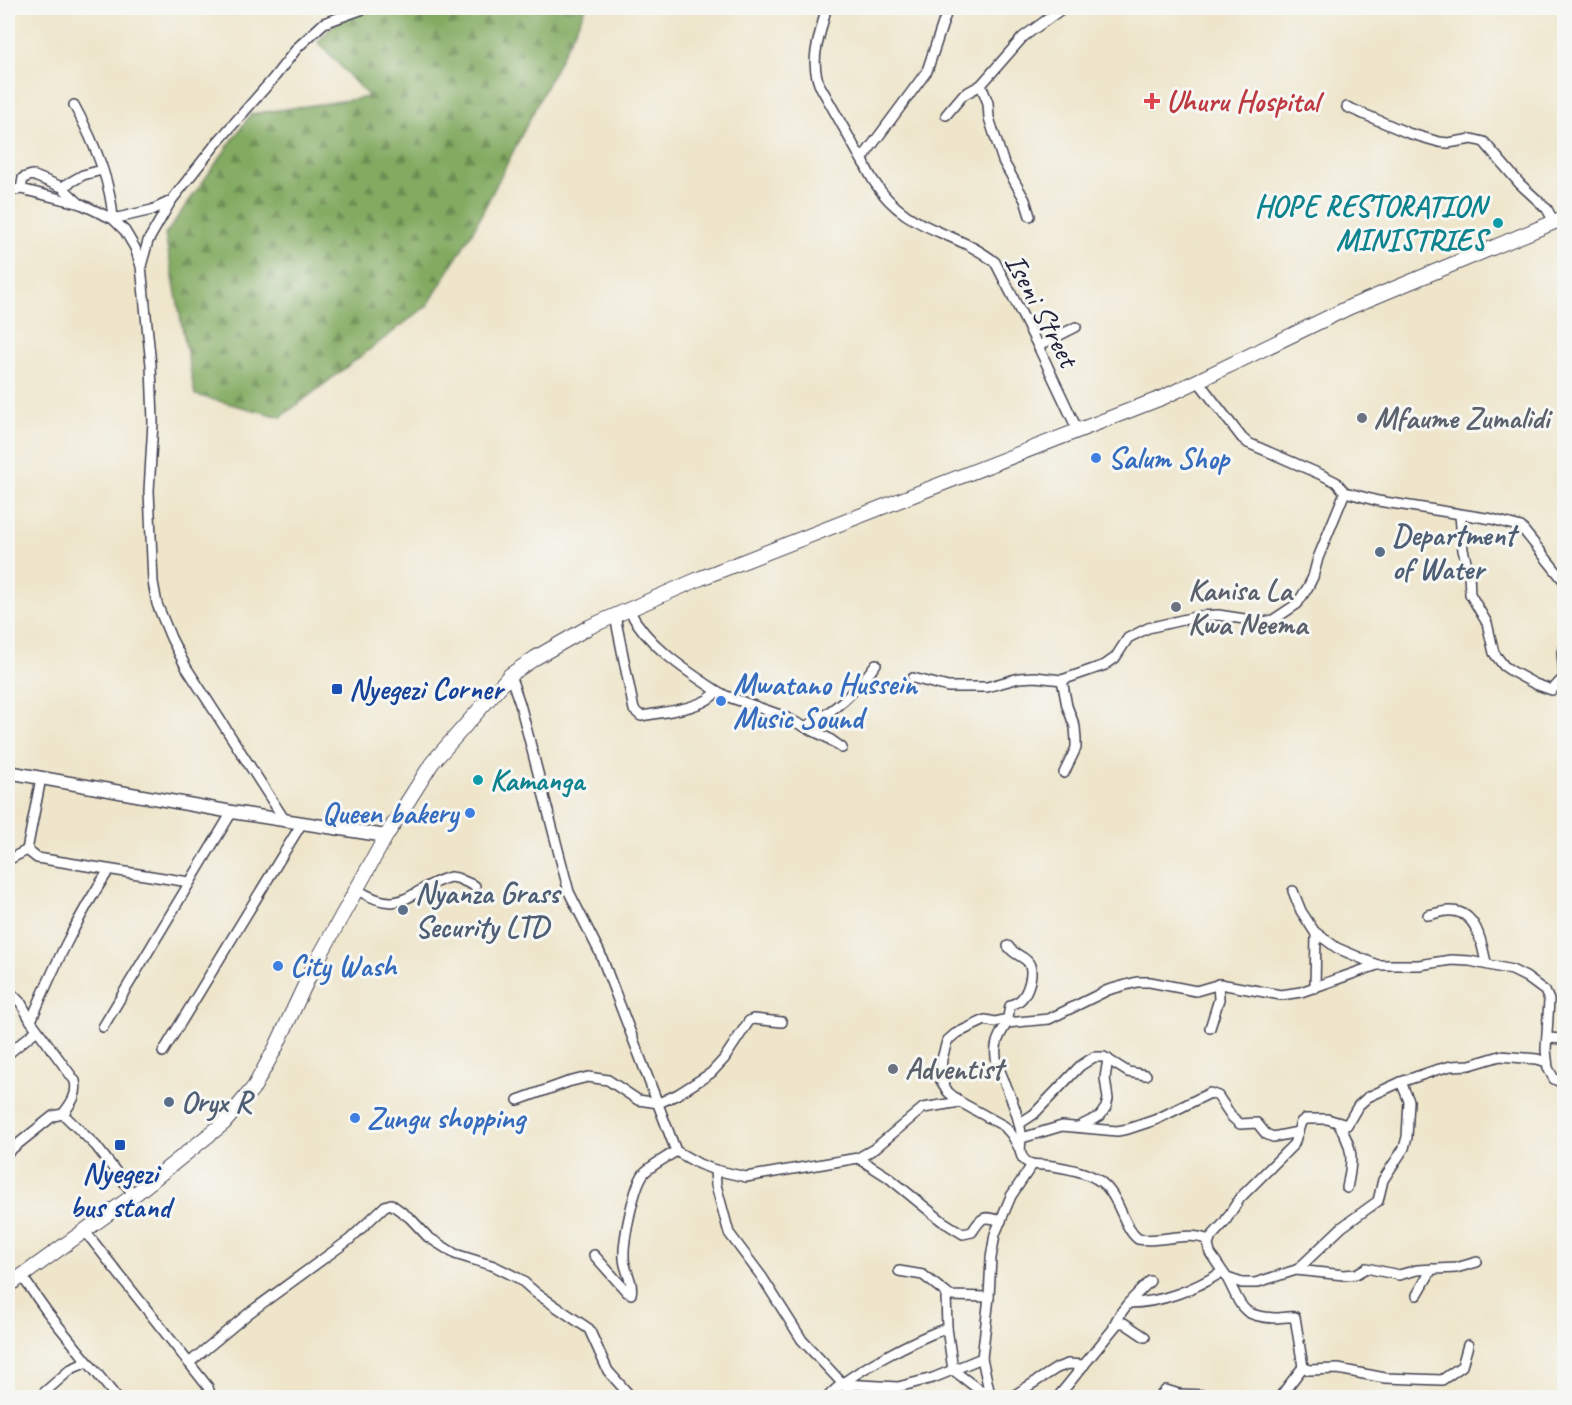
<svg xmlns="http://www.w3.org/2000/svg" width="1572" height="1405" viewBox="0 0 1572 1405" font-family="Caveat,sans-serif">
	<style>
		.forest { fill: url(#forest-firs); stroke: #52664e; stroke-width: 1.5 }
		.lines { fill: none; stroke-linecap: round; stroke-linejoin: round }
		.minor-casing { stroke: #413f50; stroke-width: 12 }
		.major-casing { stroke: #413f50; stroke-width: 15 }
		.highway-casing { stroke: #413f50; stroke-width: 16 }
		.minor { stroke: #fff; stroke-width: 9 }
		.major { stroke: #fff; stroke-width: 12 }
		.highway { stroke: #fff; stroke-width: 14 }
		.health-dot { fill: #e0444e; stroke: #f6f6f2; stroke-width: 2 }
		.culture-dot { fill: #0f9aa8; stroke: #f6f6f2; stroke-width: 2 }
		.worship-dot { fill: #6b7280; stroke: #f6f6f2; stroke-width: 2 }
		.shop-dot { fill: #3f7fe0; stroke: #f6f6f2; stroke-width: 2 }
		.service-dot { fill: #5c6f8a; stroke: #f6f6f2; stroke-width: 2 }
		.transit-dot { fill: #1a4fb4; stroke: #f6f6f2; stroke-width: 2 }
		.labels { text-anchor: middle; dominant-baseline: central; stroke-width: 6; stroke-linejoin: round; paint-order: stroke }
		.health-label { font-size: 30px; font-weight: bold; fill: #be3a42; stroke: #f6f6f2; text-anchor: start }
		.culture-label { font-size: 30px; font-weight: bold; fill: #0d838f; stroke: #f6f6f2; text-anchor: end }
		.street-label { font-size: 30px; fill: #22223b; stroke: #f6f6f2 }
		.worship-label { font-size: 30px; font-weight: bold; fill: #5b616d; stroke: #f6f6f2; text-anchor: start }
		.shop-label { font-size: 30px; font-weight: bold; fill: #366cbe; stroke: #f6f6f2; text-anchor: start }
		.service-label { font-size: 30px; font-weight: bold; fill: #4e5e75; stroke: #f6f6f2; text-anchor: start }
		.transit-label { font-size: 30px; font-weight: bold; fill: #164399; stroke: #f6f6f2; text-anchor: start }
	</style>
	<defs>
		<pattern id="forest-firs" width="22" height="20" patternUnits="userSpaceOnUse" patternTransform="scale(1.5)"><rect width="22" height="20" fill="#82aa61"/><path d="M5 1l3.5 6h-7zM16 11l3.5 6h-7z" fill="#6a8a51"/></pattern>
	</defs>
	<rect width="100%" height="100%" fill="#f6f6f2"/>
	<filter id="ink" filterUnits="userSpaceOnUse"><feTurbulence type="fractalNoise" baseFrequency=".0167" numOctaves="2"/><feDisplacementMap in="SourceGraphic" scale="12" xChannelSelector="R" yChannelSelector="G"/><feConvolveMatrix kernelMatrix="1 2 1 2 8 2 1 2 1" color-interpolation-filters="sRGB"/></filter>
	<filter id="wash" filterUnits="userSpaceOnUse"><feTurbulence type="fractalNoise" baseFrequency=".008" numOctaves="4" result="noise"/><feDisplacementMap in="SourceGraphic" scale="24" xChannelSelector="R" yChannelSelector="G"/><feGaussianBlur stdDeviation="1.35" result="paint"/><feColorMatrix in="noise" values="0 0 0 0 0 0 0 0 0 0 0 0 0 0 0 0 0 1.4 0 .05"/><feComposite in="paint" operator="in"/></filter>
	<g filter="url(#wash)">
		<rect width="100%" height="100%" fill="#eee5ca"/>
		<!-- forest -->
		<path class="forest" d="M349,8H586L474,229L428,305L281,417L195,395L165,235L251,114L369,97L318,42Z"/>
	</g>
	<g filter="url(#ink)">
		<g class="lines">
			<!-- minor casing -->
			<g class="minor-casing">
				<g id="minor">
					<path d="M826,8C821,36 809,56 819,84L864,164"/>
					<path d="M948,8L927,71L867,152L863,159C865,167 869,173 873,180C906,233 952,228 995,262L1038,346L1078,431"/>
					<path d="M74,105C92,138 111,181 113,219L152,210L171,201L215,145L272,80L298,47L324,23L366,8"/>
					<path d="M1347,107L1408,133L1439,142L1448,143L1472,139L1484,142L1520,184L1547,209L1554,222"/>
					<path d="M946,115L963,95L981,85"/>
					<path d="M62,187L83,175L102,170"/>
					<path d="M21,189L23,178L32,175L62,187L80,204"/>
					<path d="M8,191L21,189L81,204L113,219L125,231L135,248L141,266L151,365L153,422L149,491L153,582L157,604L171,638L186,667L284,819"/>
					<path d="M1030,216L1025,200L1003,161L989,118L988,103L981,85L1023,37L1063,8"/>
					<path d="M141,266L148,241L171,201"/>
					<path d="M1038,346L1076,327"/>
					<path d="M1198,381L1242,438L1248,443L1322,475L1336,482L1345,492L1378,501L1492,519L1521,527L1564,581"/>
					<path d="M1460,515L1463,550L1469,572L1470,594L1487,623L1494,653L1504,666L1513,672L1535,684L1552,690L1564,677L1562,652L1564,646"/>
					<path d="M629,610C647,645 685,670 717,691L726,696L783,716L805,727C837,709 854,694 876,664"/>
					<path d="M615,616L634,710L641,716C662,712 705,709 717,691"/>
					<path d="M510,675L520,704L569,892L600,953L676,1151L699,1164L715,1170L746,1177L858,1158L874,1149L923,1108L960,1102L948,1092L940,1079L942,1059L947,1041L955,1034L985,1020L995,1022L1003,1020L1007,1023L1010,1006C1013,1004 1016,1003 1019,1001C1028,994 1036,970 1027,961C1021,955 1013,954 1008,946"/>
					<path d="M913,678L948,687H987L1019,678L1035,677L1062,680L1105,665L1115,658L1128,638L1148,628L1199,616L1218,615L1264,622L1273,620L1297,604L1308,587L1313,577L1318,558L1345,492"/>
					<path d="M1062,680L1067,706L1075,727L1076,740V748L1064,773"/>
					<path d="M805,727L828,738L842,748"/>
					<path d="M41,778L27,850L37,858L189,882"/>
					<path d="M8,860L27,850"/>
					<path d="M356,889C405,919 407,889 450,877L457,878L475,886"/>
					<path d="M1293,891L1301,911L1316,934L1315,988"/>
					<path d="M1428,915C1435,914 1444,910 1452,911C1477,912 1482,944 1486,963"/>
					<path d="M1315,932L1337,948L1377,965"/>
					<path d="M8,990L21,1003L31,1021L75,1081C78,1095 71,1103 63,1114"/>
					<path d="M31,1021C53,969 77,917 109,870"/>
					<path d="M103,1027L232,812"/>
					<path d="M1210,1028L1219,999L1218,984"/>
					<path d="M1547,1038L1564,1039"/>
					<path d="M163,1052L302,823"/>
					<path d="M8,1054L37,1030"/>
					<path d="M518,1100L568,1082L588,1077L608,1080L638,1100L659,1103L678,1094L711,1073L724,1059L749,1021L753,1019L782,1022"/>
					<path d="M960,1102L1004,1126L1012,1135L1019,1148"/>
					<path d="M1338,1123C1354,1149 1353,1159 1347,1188"/>
					<path d="M1019,1124L1034,1114L1080,1066L1094,1057H1104L1128,1072L1146,1075"/>
					<path d="M1078,1127L1100,1116L1106,1107L1108,1099L1105,1078L1108,1059"/>
					<path d="M1022,1138L1062,1126L1117,1131L1128,1129L1155,1120L1210,1093L1218,1096L1232,1117L1240,1124L1257,1123L1266,1134L1273,1137L1298,1132"/>
					<path d="M8,1152L53,1116L63,1114L96,1146L134,1195"/>
					<path d="M858,1158L888,1177L942,1221L963,1234L972,1232C982,1217 983,1215 1001,1221"/>
					<path d="M715,1170L716,1185L729,1233L762,1277L802,1340L856,1398"/>
					<path d="M84,1230L208,1387L211,1398"/>
					<path d="M1209,1240C1186,1230 1162,1243 1138,1239C1122,1226 1120,1196 1101,1182C1087,1171 1062,1167 1045,1165C1038,1164 1033,1166 1027,1162C1016,1155 1022,1143 1021,1133C1018,1110 1005,1085 997,1063C993,1046 998,1037 1007,1023L1049,1019L1108,990L1137,982H1150L1196,991L1220,984L1281,995L1301,992L1377,965H1419L1451,960L1470,961L1512,970L1526,977L1545,991L1549,1000L1546,1050L1548,1068L1554,1079L1564,1084"/>
					<path d="M594,1255L627,1292L631,1294C634,1282 624,1270 624,1258C623,1241 634,1184 645,1172C653,1164 666,1158 676,1151"/>
					<path d="M1477,1262L1456,1268L1417,1270L1399,1275L1366,1268L1356,1274L1344,1275L1296,1270L1255,1283H1242L1227,1278L1210,1253L1208,1245L1211,1237L1224,1223L1240,1198L1294,1144L1301,1122L1305,1119H1327L1347,1125L1358,1106L1368,1097L1401,1082L1436,1070L1451,1066L1470,1065L1500,1056L1537,1059L1547,1062"/>
					<path d="M1298,1269L1342,1227L1378,1201L1383,1180L1404,1148L1407,1137L1409,1101L1401,1082"/>
					<path d="M899,1271L923,1275L950,1296L989,1297"/>
					<path d="M21,1275L48,1313L117,1398"/>
					<path d="M1227,1278C1242,1306 1239,1316 1275,1318C1282,1318 1288,1316 1295,1317L1303,1367"/>
					<path d="M946,1294L947,1328L953,1370L974,1386L991,1396"/>
					<path d="M1417,1295L1432,1269"/>
					<path d="M1129,1303C1161,1303 1195,1289 1222,1272"/>
					<path d="M1114,1325C1123,1306 1136,1295 1150,1281"/>
					<path d="M189,1363L249,1313L349,1240L385,1206L391,1204L410,1218L428,1237L455,1254L494,1266L520,1279L536,1293L589,1329L608,1371L632,1398"/>
					<path d="M843,1384L898,1387L933,1378L982,1358"/>
					<path d="M990,1395L982,1358L989,1297L991,1258L995,1234L1011,1196L1032,1165"/>
					<path d="M38,1398L71,1369L87,1362"/>
					<path d="M827,1398C848,1373 916,1339 947,1328"/>
					<path d="M1010,1398L1057,1368L1068,1364L1084,1365"/>
					<path d="M1057,1398L1118,1323H1124L1145,1337"/>
					<path d="M1158,1398L1166,1390L1179,1394L1204,1395"/>
					<path d="M1279,1398L1303,1367L1309,1370L1338,1369L1385,1378L1442,1380L1462,1366L1468,1345"/>
				</g>
			</g>
			<!-- major casing -->
			<g class="major-casing">
				<path id="major" d="M8,772L232,812L386,836"/>
			</g>
			<!-- highway casing -->
			<g class="highway-casing">
				<path id="highway" d="M8,1286L134,1195L224,1123L240,1104L254,1087L276,1047L312,970L386,836L432,763L510,675L535,658L589,627L701,578L1164,397L1350,307L1564,218"/>
			</g>
			<!-- minor -->
			<use href="#minor" class="minor"/>
			<!-- major -->
			<use href="#major" class="major"/>
			<!-- highway -->
			<use href="#highway" class="highway"/>
		</g>
	</g>
	<!-- markers -->
	<path class="health-dot" d="M1149 92h6v6h6v6h-6v6h-6v-6h-6v-6h6z"/>
	<g class="culture-dot">
		<circle cx="1498" cy="223" r="6"/>
		<circle cx="478" cy="780" r="6"/>
	</g>
	<g class="worship-dot">
		<circle cx="1362" cy="418" r="6"/>
		<circle cx="1176" cy="607" r="6"/>
		<circle cx="893" cy="1069" r="6"/>
	</g>
	<g class="shop-dot">
		<circle cx="1096" cy="458" r="6"/>
		<circle cx="721" cy="701" r="6"/>
		<circle cx="470" cy="813" r="6"/>
		<circle cx="278" cy="966" r="6"/>
		<circle cx="355" cy="1118" r="6"/>
	</g>
	<g class="service-dot">
		<circle cx="1380" cy="552" r="6"/>
		<circle cx="403" cy="910" r="6"/>
		<circle cx="169" cy="1102" r="6"/>
	</g>
	<g class="transit-dot">
		<rect x="331" y="683" width="12" height="12" rx="3"/>
		<rect x="114" y="1139" width="12" height="12" rx="3"/>
	</g>
	<g class="labels">
		<!-- health labels -->
		<g class="health-label">
			<text x="1166" y="101">Uhuru Hospital</text>
		</g>
		<!-- culture labels -->
		<g class="culture-label">
			<text x="1486" y="206">HOPE RESTORATION<tspan x="1486" dy="34">MINISTRIES</tspan></text>
			<text x="490" y="780" text-anchor="start">Kamanga</text>
		</g>
		<!-- street labels -->
		<g class="street-label">
			<text transform="translate(1042 310) rotate(62)">Iseni Street</text>
		</g>
		<!-- worship labels -->
		<g class="worship-label">
			<text x="1374" y="418">Mfaume Zumalidi</text>
			<text x="1188" y="590">Kanisa La<tspan x="1188" dy="34">Kwa Neema</tspan></text>
			<text x="905" y="1069">Adventist</text>
		</g>
		<!-- shop labels -->
		<g class="shop-label">
			<text x="1108" y="458">Salum Shop</text>
			<text x="733" y="684">Mwatano Hussein<tspan x="733" dy="34">Music Sound</tspan></text>
			<text x="458" y="813" text-anchor="end">Queen bakery</text>
			<text x="290" y="966">City Wash</text>
			<text x="367" y="1118">Zungu shopping</text>
		</g>
		<!-- service labels -->
		<g class="service-label">
			<text x="1392" y="535">Department<tspan x="1392" dy="34">of Water</tspan></text>
			<text x="415" y="893">Nyanza Grass<tspan x="415" dy="34">Security LTD</tspan></text>
			<text x="181" y="1102">Oryx R</text>
		</g>
		<!-- transit labels -->
		<g class="transit-label">
			<text x="349" y="689">Nyegezi Corner</text>
			<text x="120" y="1173" text-anchor="middle">Nyegezi<tspan x="120" dy="34">bus stand</tspan></text>
		</g>
	</g>
	<!-- margin -->
	<rect width="1572" height="1405" fill="none" stroke="#f6f6f2" stroke-width="30"/>
</svg>
